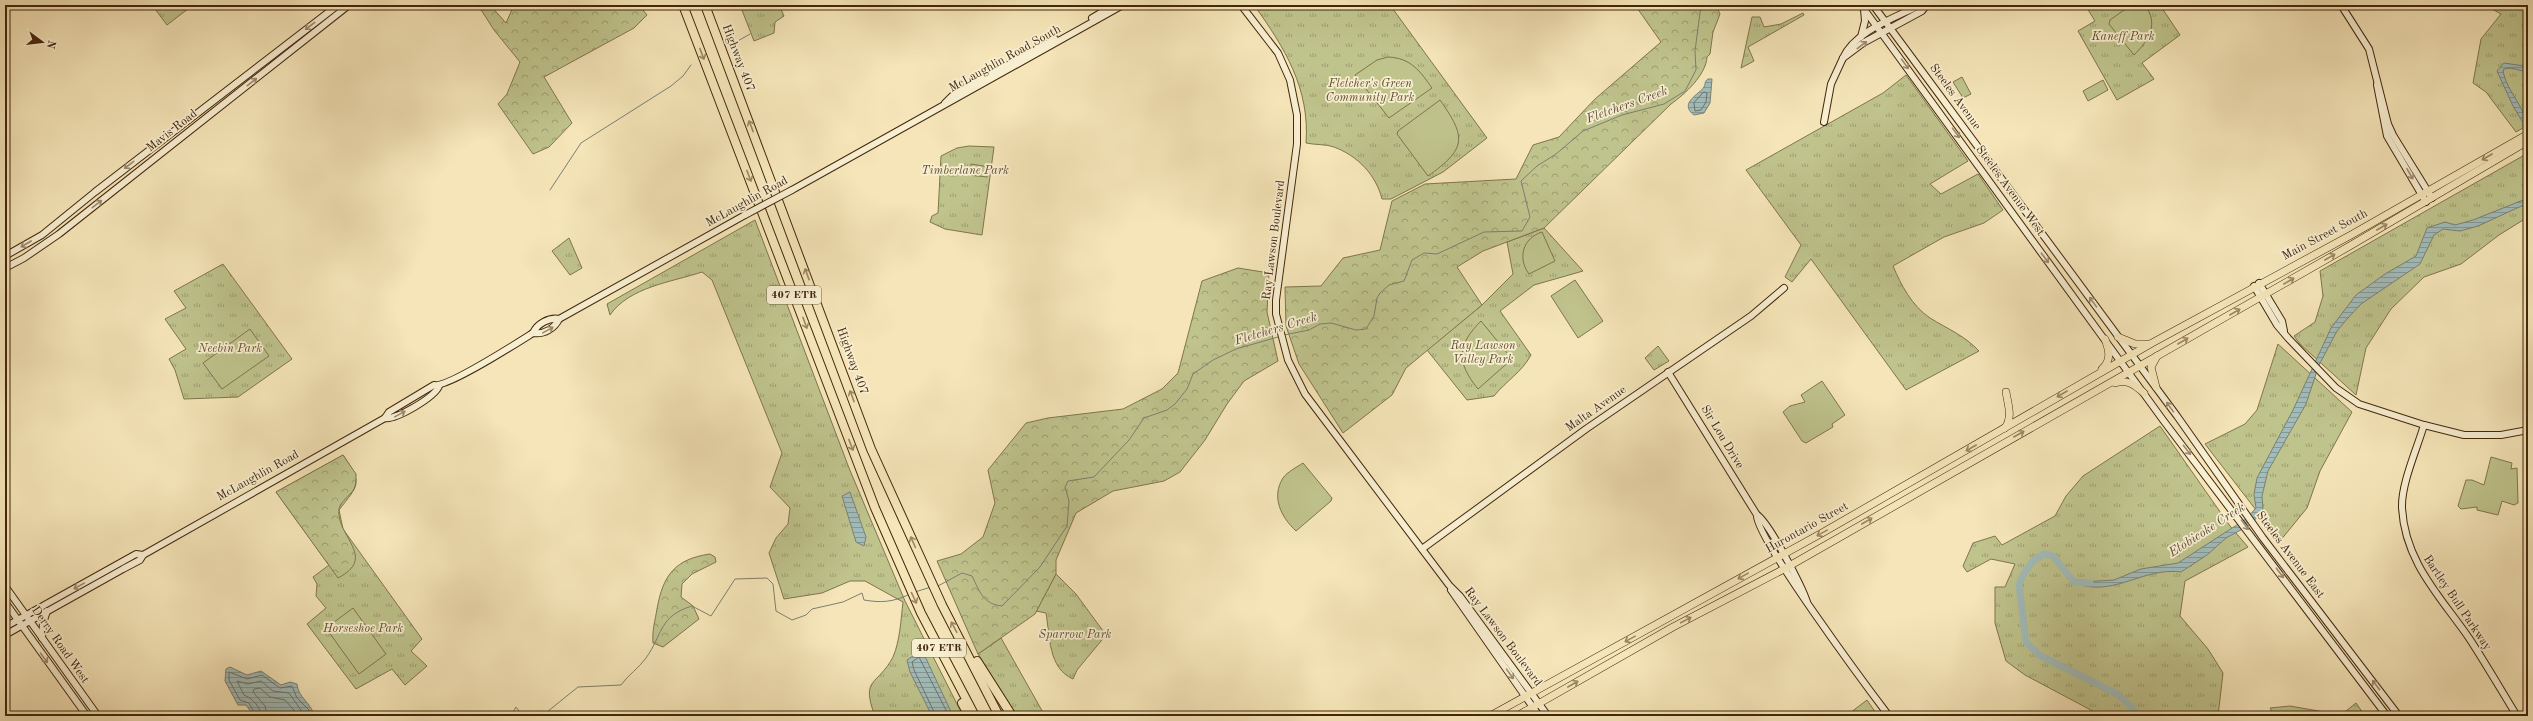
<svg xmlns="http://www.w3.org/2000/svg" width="2533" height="721" viewBox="0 0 2533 721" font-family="'Old Standard TT',serif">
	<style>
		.grass { fill: url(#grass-tufts); stroke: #80754c }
		.forest { fill: url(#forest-crowns); stroke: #80754c }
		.garden { fill: #bfc38c; stroke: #80754c }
		.water { fill: url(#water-rules); stroke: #7b8074 }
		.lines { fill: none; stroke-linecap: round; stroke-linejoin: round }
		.shore { stroke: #727263; stroke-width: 1 }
		.stream { stroke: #7b8074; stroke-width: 1 }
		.river { stroke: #a1bcba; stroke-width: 7 }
		.secondary-casing { stroke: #42270c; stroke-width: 8 }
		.primary-casing { stroke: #42270c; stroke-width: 8 }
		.highway-casing { stroke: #42270c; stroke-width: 10 }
		.secondary { stroke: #f8eed1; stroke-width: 6 }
		.primary { stroke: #f5e5b8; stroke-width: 7 }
		.highway { stroke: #f5e5b8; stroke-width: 8 }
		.secondary-bridge-casing { stroke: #42270c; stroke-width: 8; stroke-linecap: butt }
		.secondary-bridge { stroke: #f8eed1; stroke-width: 6 }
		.oneway { stroke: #9d8a6e }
		.oneway2 { stroke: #9c8662 }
		.labels { text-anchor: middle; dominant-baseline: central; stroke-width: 3.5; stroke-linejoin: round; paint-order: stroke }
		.shield { fill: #f8eed1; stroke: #796347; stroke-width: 1 }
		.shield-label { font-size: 11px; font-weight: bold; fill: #42270c }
		.park-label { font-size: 12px; font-style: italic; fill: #614e2c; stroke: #f8eed1 }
		.street-label { font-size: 12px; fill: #42270c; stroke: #f8eed1 }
		.water-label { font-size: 13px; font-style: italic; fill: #5a4c38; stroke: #f8eed1 }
	</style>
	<defs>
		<pattern id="grass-tufts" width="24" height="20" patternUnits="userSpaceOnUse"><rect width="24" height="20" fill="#bfc38c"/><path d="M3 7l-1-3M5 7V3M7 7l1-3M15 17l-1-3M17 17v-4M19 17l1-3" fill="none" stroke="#9d9e71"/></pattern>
		<pattern id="forest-crowns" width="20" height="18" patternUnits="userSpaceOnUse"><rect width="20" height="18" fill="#bfc38c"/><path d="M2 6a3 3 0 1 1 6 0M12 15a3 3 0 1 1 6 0" fill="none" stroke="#9d9e71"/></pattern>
		<pattern id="water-rules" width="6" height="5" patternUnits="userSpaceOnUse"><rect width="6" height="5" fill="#a1bcba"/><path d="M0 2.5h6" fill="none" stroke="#859996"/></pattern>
	</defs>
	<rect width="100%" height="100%" fill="#f5e5b8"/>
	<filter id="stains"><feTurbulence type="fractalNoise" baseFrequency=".005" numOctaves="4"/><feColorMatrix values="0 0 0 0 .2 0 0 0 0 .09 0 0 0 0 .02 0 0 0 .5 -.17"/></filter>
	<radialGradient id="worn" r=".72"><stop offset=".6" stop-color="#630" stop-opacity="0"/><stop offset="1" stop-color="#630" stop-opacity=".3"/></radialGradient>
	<!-- grass -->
	<g class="grass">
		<path d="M152,5H193L167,25Z"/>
		<path d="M740,5H779L784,16L775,22L774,33L754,41Z"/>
		<path d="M1254,5H1390L1487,138L1443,172L1391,199H1382C1376,175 1358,156 1334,147C1326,144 1315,145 1306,143C1310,89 1285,48 1254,5Z"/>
		<path d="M2091,5H2160L2180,35L2142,63L2154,79L2117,100L2078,31L2095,21L2087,8Z"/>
		<path d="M2485,5H2528V125L2516,132L2486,92L2473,83L2481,39L2501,14Z"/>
		<path d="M1803,13L1804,15L1748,47L1754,61L1741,68L1752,17H1760L1764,27L1781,24Z"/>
		<path d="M1906,75L1968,161L1930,184L1941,194L1978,174L2003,210L1984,223L1944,237L1893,266C1901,285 1912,306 1930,318C1948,329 1965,336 1979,351L1906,390L1811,259L1792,282L1785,277L1801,245L1746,170L1883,93Z"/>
		<path d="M969,146L994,147L982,235L945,229L930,222L932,216L938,213L941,156L957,148Z"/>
		<path d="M2528,153V217L2499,235L2461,264L2424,277L2391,309L2366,348L2356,395L2300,344L2294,336L2315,322L2323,296L2320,271Z"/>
		<path d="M755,220L849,468L905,601L963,716H875C860,677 878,686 893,657C900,641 901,619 903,602L865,581H850L822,593L784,599L769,553L776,538L788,524L790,508L770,487L782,453L712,280L702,272C672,282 629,287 610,315L607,304Z"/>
		<path d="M1544,228L1583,271L1534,285L1500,311L1531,355C1521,373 1507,380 1494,396L1467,400L1427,350L1482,305L1513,274L1507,242Z"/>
		<path d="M569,238L582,268L570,275L552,251Z"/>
		<path d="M223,264L292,359L238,397L184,399L175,370L169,359L186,349L165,319L186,308L174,291Z"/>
		<path d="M2278,344L2352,412L2320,471L2307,508L2280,541L2205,444L2245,424L2257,410Z"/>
		<path d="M1658,346L1669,361L1654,370L1645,358Z"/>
		<path d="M2160,426L2230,526L2248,547L2185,581L2180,616L2208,649L2223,673L2218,716H2102L2025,675L2006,661L1995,623V587H2005L2015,564L1991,559L1967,572L1963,566L1973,543L1995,536L2002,545L2055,516L2066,496L2083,476Z"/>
		<path d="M343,455C363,484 359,484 339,510L343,529L422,639L411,651L427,666L405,685L392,669L356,689L307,624L326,608L316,596L317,584L313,577L329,565L276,492Z"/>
		<path d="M1056,574L1076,594L1106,635L1077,670L1073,679C1048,668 1050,636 1046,613L1036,611Z"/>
		<path d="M1001,638L1045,716H1017L978,654Z"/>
		<path d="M1867,700L1878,716H1846Z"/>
		<path d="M2356,703L2365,716H2275L2270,708L2290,706L2341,715Z"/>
	</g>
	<!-- forest -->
	<g class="forest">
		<path d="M478,5H490L506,23L514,5H639L647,15L634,28L544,77L572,123L549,147L533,154L498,104L507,94L520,62L494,30Z"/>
		<path d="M1635,5H1716L1720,14L1713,32L1710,54L1707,57C1706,75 1685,94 1671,104L1544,228L1483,251L1457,267L1482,305L1406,368L1392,395L1343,433L1299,364L1286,326L1285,287L1321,286L1343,258L1380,250L1392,201L1425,184L1516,179L1533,145L1559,137L1595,99L1661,42Z"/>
		<path d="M1238,268L1269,273L1267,312L1278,361L1244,381L1227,404L1205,440L1180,472L1164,481L1113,491L1076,513L1056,560V574L1035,614L978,654L937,561L961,554L983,537L995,503L988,470L1026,423L1048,418L1123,409L1162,389L1178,373L1202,281Z"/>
		<path d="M343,455L356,474C356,479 356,485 354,489C350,496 340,502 339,509C336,537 378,557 338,578L276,492Z"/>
		<path d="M710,554L715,557L716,562L692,574L682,584L681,597L693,606L699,619L663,647L653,643C652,631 655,621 657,609C663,575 675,559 710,554Z"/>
	</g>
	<!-- garden -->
	<g class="garden">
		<path d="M2131,5H2145C2159,24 2149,40 2134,55L2109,24L2110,20Z"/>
		<path d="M1388,57C1411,58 1420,71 1432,88L1389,118L1355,75L1377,60Z"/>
		<path d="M1962,77L1971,94L1963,98L1953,82Z"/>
		<path d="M2103,80L2108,90L2088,101L2083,91Z"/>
		<path d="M1440,100C1467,138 1466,149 1428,176L1397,134L1398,131Z"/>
		<path d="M971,164L989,167L987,177L970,175Z"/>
		<path d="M1542,232L1555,261L1529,274C1517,258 1523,238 1542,232Z"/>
		<path d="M1575,280L1603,321L1578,338L1551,296Z"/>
		<path d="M1481,321L1512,359L1478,389C1456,362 1457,345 1481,321Z"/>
		<path d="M250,329L269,356L222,389L203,363Z"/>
		<path d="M1822,381L1845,415L1832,424L1833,427L1806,443L1802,441L1783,412L1790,406L1805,402L1801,395Z"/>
		<path d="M2491,457L2512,463L2511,469L2517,468L2518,503L2514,505L2502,501L2498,515L2477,510V507L2461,509L2458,506L2466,480H2472L2484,485Z"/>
		<path d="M1303,463L1332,498L1331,501L1296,531C1281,517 1271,497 1283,478C1287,472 1297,467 1303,463Z"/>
		<path d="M353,608L386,654L359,674L326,628Z"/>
	</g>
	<!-- water -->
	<g class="water">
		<path d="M2504,63L2524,66L2528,64V71C2519,72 2510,65 2503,70C2506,92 2528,109 2528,131L2513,106L2497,71Z"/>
		<path d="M1708,79H1712L1710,103L1704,113L1694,115C1678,103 1700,94 1704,87C1706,83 1704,82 1708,79Z"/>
		<path d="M2528,198V203L2478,226L2460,231L2443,229L2434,235L2420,264L2361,304L2347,319L2337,331L2319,365L2306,404L2268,471L2262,496L2263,511L2250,525L2226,538L2207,555L2181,572C2145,567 2116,595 2081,585V582L2114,580L2141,569L2178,563L2246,519L2256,508L2254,494L2257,478L2293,410L2331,328L2356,295L2385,274L2416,256L2427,228L2445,222L2455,225L2473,220Z"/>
		<path d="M850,492L866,537L864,546L856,542L842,496Z"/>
		<path d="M922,650L953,716H932L910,672L907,660Z"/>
		<path d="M230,667L247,675L261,671L281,685L290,682L297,684C298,698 312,703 314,716H254L246,705H238L225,681L226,669Z"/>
	</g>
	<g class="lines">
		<!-- shore -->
		<g class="shore">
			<path d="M1704,92L1707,93L1706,102L1701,110L1695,111L1694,103Z"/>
			<path d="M256,716L249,703L240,700L229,680V672L247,679L262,675L280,688L292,686L297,698L309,710L310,716"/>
			<path d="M261,716C261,707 252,698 244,695L237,681L248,684L261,681L273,691L289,693L305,716"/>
			<path d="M267,716L265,706L253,692L254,689L260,688L270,697L285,700L299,716"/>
			<path d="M936,716L914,670L912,662L919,657L949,716"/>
		</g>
		<!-- stream -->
		<g class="stream">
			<path d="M736,42L750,34"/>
			<path d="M550,190L581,143L671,86L683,76L691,65"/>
			<path d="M1284,335L1309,330L1320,324L1331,323L1356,330L1366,329L1374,316L1377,298L1380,293L1389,285L1404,281L1412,260L1424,253L1437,254L1484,232L1522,231L1530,217L1521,181L1537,166L1556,154L1583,131L1622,115L1664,104L1685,91L1696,70L1695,51L1701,5"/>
			<path d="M938,586L962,573L972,576C980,592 983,604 1002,606L1040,567L1067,526L1069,501L1065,487L1068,481L1094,477L1129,440L1144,418L1167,410L1175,404L1187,389L1193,374L1213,360L1236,349L1278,337"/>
			<path d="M915,592L931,587"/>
			<path d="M511,716L516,707L523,716"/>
			<path d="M542,716L578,687L621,685C628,675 639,668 646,658C663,634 659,616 692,606L711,616L735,579L767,578L773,584L776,611L792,620L806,615L812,609L843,602L862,593L864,600C881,603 893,602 908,595"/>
		</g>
		<!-- river -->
		<path class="river" d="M2090,583L2074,582L2053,556L2044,554L2033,561L2023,575L2019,585L2026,642L2039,655L2119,695L2140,716"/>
		<!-- secondary casing -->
		<g class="secondary-casing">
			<g id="secondary">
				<path d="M1241,5L1278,53L1290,80L1297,115V144L1276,300V314L1288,360L1305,394L1449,585L1460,596L1548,716"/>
				<path d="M1861,5L2163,420L2387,716"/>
				<path d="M1873,5L2177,416L2263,538L2399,716"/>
				<path d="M2341,5L2369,49L2388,124L2393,135L2432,198"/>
				<path d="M1092,18L1114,5"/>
				<path d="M1861,37L1865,21L1864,9"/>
				<path d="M1843,58C1854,32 1894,18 1918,6L1927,5"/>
				<path d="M2377,85L2387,136L2426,202"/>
				<path d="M945,103L952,96L1055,39"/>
				<path d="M1824,122L1831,84L1843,58L1863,43L1922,11L1926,6"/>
				<path d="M792,190L1123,5"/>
				<path d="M5,256L42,235L95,192L338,5"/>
				<path d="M5,268L24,258L59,234L349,5"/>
				<path d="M2259,283L2282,321L2284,331"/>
				<path d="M2254,286L2277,325L2288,338L2336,388L2359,404L2424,425L2464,435H2501L2528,430"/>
				<path d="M533,333C544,335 555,328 559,319L745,215"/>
				<path d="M1668,372L1757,515C1769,522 1802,587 1807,602"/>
				<path d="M385,418C396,420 435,397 439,386"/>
				<path d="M2424,425C2417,449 2401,484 2402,508C2405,562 2440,596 2469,638C2486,664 2501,690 2517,716"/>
				<path d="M1757,515C1753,534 1870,691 1889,716"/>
				<path d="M1422,549L1586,429L1751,316L1784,288"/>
				<path d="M5,586L98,716"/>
				<path d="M1451,590L1539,716"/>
				<path d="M5,602L87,716"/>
				<path d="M5,610V618"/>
				<path d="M5,627L136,554L143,555"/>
				<path d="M5,635L123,569L140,560L143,555L385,418L389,412L434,385C447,388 517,343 533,333C537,324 549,317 559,319"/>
				<path d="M42,638L43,623L47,611"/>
			</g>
		</g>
		<!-- primary casing -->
		<g class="primary-casing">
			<g id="primary">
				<path d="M2118,337L2135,344H2148"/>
				<path d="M2102,369C2112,360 2109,350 2105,339"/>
				<path d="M2115,383C2128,379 2135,385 2144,393"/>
				<path d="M2156,387L2151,367L2157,356"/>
				<path d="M2005,428C2013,417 2008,405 2006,392"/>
				<path d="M1490,716L1822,533L2152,343L2351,235L2528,134"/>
				<path d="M1517,716L1673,627L1784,569L2348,247L2528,141"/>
			</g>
		</g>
		<!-- highway casing -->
		<g class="highway-casing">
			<g id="highway">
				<path d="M683,5L875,508L921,613L975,716"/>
				<path d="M705,5L871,449L942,605L999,716"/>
				<path d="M977,661L1012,716"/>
				<path d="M962,703L969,716"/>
			</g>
		</g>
		<!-- secondary -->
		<use href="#secondary" class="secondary"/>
		<!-- primary -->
		<use href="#primary" class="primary"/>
		<!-- highway -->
		<use href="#highway" class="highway"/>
		<!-- secondary-bridge casing -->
		<g class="secondary-bridge-casing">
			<path id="secondary-bridge" d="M745,215L792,190"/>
		</g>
		<!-- secondary-bridge -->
		<use href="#secondary-bridge" class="secondary-bridge"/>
	</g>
	<!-- one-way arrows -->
	<defs><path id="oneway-shaft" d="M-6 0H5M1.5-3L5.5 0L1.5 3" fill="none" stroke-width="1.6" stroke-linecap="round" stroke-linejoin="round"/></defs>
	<g class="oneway">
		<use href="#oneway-shaft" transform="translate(310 26) rotate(143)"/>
		<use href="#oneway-shaft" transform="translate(1862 45) rotate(-37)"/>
		<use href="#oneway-shaft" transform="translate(1905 64) rotate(54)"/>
		<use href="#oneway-shaft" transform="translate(252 82) rotate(-38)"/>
		<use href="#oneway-shaft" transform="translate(1956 133) rotate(54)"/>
		<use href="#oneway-shaft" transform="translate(129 165) rotate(143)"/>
		<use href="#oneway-shaft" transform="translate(2410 174) rotate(60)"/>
		<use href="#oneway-shaft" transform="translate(97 204) rotate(-38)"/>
		<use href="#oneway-shaft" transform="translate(26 244) rotate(150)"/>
		<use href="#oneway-shaft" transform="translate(2045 258) rotate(53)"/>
		<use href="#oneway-shaft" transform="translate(2093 302) rotate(-126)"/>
		<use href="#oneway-shaft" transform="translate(548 330) rotate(-29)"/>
		<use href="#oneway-shaft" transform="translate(2170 407) rotate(-126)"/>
		<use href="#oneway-shaft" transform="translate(400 414) rotate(-29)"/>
		<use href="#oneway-shaft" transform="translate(2187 450) rotate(52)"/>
		<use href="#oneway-shaft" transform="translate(2245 525) rotate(54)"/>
		<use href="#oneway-shaft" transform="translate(2280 573) rotate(53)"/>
		<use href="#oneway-shaft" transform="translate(79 586) rotate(151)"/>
		<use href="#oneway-shaft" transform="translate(44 658) rotate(54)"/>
		<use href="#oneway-shaft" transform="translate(1510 674) rotate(54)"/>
		<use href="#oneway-shaft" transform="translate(2376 685) rotate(-127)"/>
	</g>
	<g class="oneway2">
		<use href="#oneway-shaft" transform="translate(702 54) rotate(69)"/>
		<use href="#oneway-shaft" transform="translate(751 126) rotate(-111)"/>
		<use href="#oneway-shaft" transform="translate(2487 157) rotate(150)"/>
		<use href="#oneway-shaft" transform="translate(749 176) rotate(69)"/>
		<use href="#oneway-shaft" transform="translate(2382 227) rotate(-30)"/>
		<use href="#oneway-shaft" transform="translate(2330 257) rotate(-30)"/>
		<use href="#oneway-shaft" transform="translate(807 274) rotate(-110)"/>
		<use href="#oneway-shaft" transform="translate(2289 281) rotate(-30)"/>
		<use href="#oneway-shaft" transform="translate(2235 312) rotate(-30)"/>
		<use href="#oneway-shaft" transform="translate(805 323) rotate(70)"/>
		<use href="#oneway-shaft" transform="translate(2183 341) rotate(-30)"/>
		<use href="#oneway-shaft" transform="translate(2062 394) rotate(150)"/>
		<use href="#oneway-shaft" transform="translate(852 396) rotate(-110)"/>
		<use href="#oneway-shaft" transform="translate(2019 434) rotate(-30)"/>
		<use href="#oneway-shaft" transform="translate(851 445) rotate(69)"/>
		<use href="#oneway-shaft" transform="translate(1971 448) rotate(150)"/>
		<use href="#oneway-shaft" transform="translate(1867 521) rotate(-30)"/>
		<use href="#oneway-shaft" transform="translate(1822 533) rotate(151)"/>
		<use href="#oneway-shaft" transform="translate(913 542) rotate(-114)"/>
		<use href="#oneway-shaft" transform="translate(1743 576) rotate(151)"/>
		<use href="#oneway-shaft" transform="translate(914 598) rotate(65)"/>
		<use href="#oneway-shaft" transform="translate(1686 620) rotate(-28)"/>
		<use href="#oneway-shaft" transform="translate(954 627) rotate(-118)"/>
		<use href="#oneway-shaft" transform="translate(1630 639) rotate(151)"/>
		<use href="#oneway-shaft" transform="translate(1573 684) rotate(-30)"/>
	</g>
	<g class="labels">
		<!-- shield labels -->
		<g class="shield">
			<rect x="767" y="286" width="54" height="18" rx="3"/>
			<rect x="912" y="639" width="54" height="18" rx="3"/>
		</g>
		<g class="shield-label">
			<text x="794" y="295">407 ETR</text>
			<text x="939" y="648">407 ETR</text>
		</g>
		<!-- park labels -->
		<g class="park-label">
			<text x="2123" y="37">Kaneff Park</text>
			<text x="1370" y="84">Fletcher's Green<tspan x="1370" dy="14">Community Park</tspan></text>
			<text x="965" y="171">Timberlane Park</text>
			<text x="1483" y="346">Ray Lawson<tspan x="1483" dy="14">Valley Park</tspan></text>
			<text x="230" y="349">Neebin Park</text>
			<text x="363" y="629">Horseshoe Park</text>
			<text x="1075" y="635">Sparrow Park</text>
		</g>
		<!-- street labels -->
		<g class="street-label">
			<text transform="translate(738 58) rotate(69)">Highway 407</text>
			<text transform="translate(1005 59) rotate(-29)">McLaughlin Road South</text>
			<text transform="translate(1955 97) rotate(54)">Steeles Avenue</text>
			<text transform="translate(172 131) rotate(-38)">Mavis Road</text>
			<text transform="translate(2010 191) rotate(54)">Steeles Avenue West</text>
			<text transform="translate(747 202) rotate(-29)">McLaughlin Road</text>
			<text transform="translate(2325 235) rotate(-28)">Main Street South</text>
			<text transform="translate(1274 240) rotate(-83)">Ray Lawson Boulevard</text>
			<text transform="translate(852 361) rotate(70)">Highway 407</text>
			<text transform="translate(1596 409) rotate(-35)">Malta Avenue</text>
			<text transform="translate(1722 437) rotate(59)">Sir Lou Drive</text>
			<text transform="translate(258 476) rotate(-29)">McLaughlin Road</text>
			<text transform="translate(1807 528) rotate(-29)">Hurontario Street</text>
			<text transform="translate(2290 555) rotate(53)">Steeles Avenue East</text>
			<text transform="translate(2457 603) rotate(56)">Bartley Bull Parkway</text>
			<text transform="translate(1503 637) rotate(53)">Ray Lawson Boulevard</text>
			<text transform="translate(60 645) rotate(55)">Derry Road West</text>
		</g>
		<!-- water labels -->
		<g class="water-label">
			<text transform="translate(1627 105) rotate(-20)">Fletchers Creek</text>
			<text transform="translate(1276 329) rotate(-17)">Fletchers Creek</text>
			<text transform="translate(2207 530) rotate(-33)">Etobicoke Creek</text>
		</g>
	</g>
	<!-- margin -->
	<rect width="2533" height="721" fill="none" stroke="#f5e5b8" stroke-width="20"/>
	<rect x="6" y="6" width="2521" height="709" fill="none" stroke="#42270c" stroke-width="2"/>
	<rect x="10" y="10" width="2513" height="701" fill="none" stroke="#42270c"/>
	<!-- north arrow -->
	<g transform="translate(42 42) rotate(105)" stroke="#f8eed1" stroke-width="3" paint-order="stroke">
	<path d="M0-3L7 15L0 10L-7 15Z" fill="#42270c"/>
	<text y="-6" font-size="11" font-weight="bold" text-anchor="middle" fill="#42270c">N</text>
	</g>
	<rect width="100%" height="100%" filter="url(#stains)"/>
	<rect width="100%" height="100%" fill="url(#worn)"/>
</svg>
